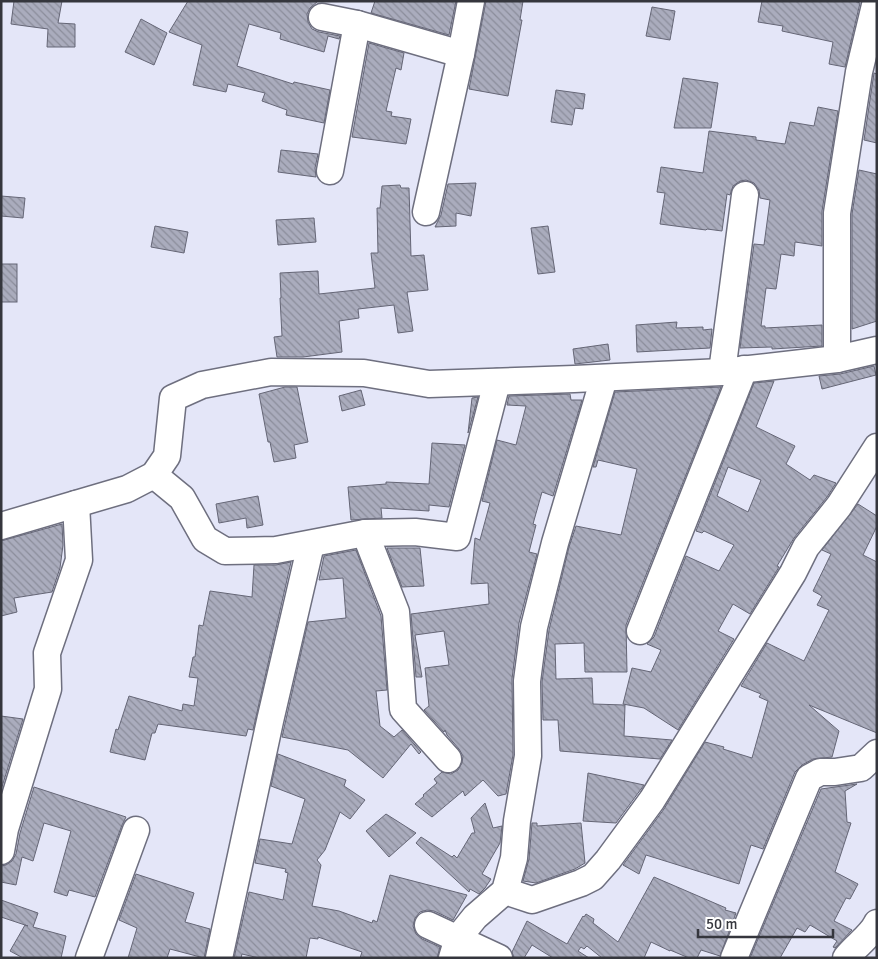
<svg xmlns="http://www.w3.org/2000/svg" width="878" height="959" viewBox="0 0 878 959" font-family="Signika,sans-serif">
	<style>
		.building { fill: url(#building-back-hatch); stroke: #656676; fill-rule: evenodd }
		.lines { fill: none; stroke-linecap: round; stroke-linejoin: round }
		.minor-casing { stroke: #6e6f7f; stroke-width: 29 }
		.minor { stroke: #fff; stroke-width: 26 }
	</style>
	<defs>
		<pattern id="building-back-hatch" width="6" height="6" patternUnits="userSpaceOnUse" patternTransform="scale(1.25)"><rect width="6" height="6" fill="#aaacbd"/><path d="M-1 5l2 2M0 0l6 6M5-1l2 2" fill="none" stroke="#8b8d9b"/></pattern>
	</defs>
	<rect width="100%" height="100%" fill="#e4e6f8"/>
	<!-- building -->
	<g class="building">
		<path d="M14,1H62L58,23L75,24V47H47L48,29L11,24Z"/>
		<path d="M188,1H318L310,8L307,14L308,22L312,29L319,32L340,36L339,39L328,36L324,52L280,39L281,33L249,24L237,66L293,84L294,82L330,90L324,123L286,115L287,110L262,101L265,93L228,84L226,92L193,85L202,45L169,32Z"/>
		<path d="M375,1H456L449,35L371,13Z"/>
		<path d="M486,1H523L520,20H522L508,96L469,89Z"/>
		<path d="M762,1H854L860,3L845,67L829,64L833,42L782,31L783,26L758,22Z"/>
		<path d="M652,7L675,11L670,40L646,36Z"/>
		<path d="M141,19L167,33L154,65L125,52Z"/>
		<path d="M369,43L404,53L401,70L396,68L386,111L392,112L391,116L411,119L406,144L352,137Z"/>
		<path d="M874,73L877,74V143L864,140Z"/>
		<path d="M683,78L718,83L711,128H674Z"/>
		<path d="M556,90L585,94L583,109L575,108L572,125L551,122Z"/>
		<path d="M818,107L838,111L822,211V246L795,242L794,256L781,254L776,289L766,288L761,326H765V328L822,325V346L772,349V347L740,348L754,244L764,245L770,200L760,198L759,190L754,183L746,180L740,181L733,186L730,195L727,194L722,231L707,229L706,230L660,224L665,193L657,192L661,167L703,173L709,131L756,137V140L785,144L790,122L814,126Z"/>
		<path d="M281,150L318,154L315,168L316,177L278,172Z"/>
		<path d="M859,170L877,174V321L852,329V214Z"/>
		<path d="M476,183L471,216L456,213V226L435,227L441,215L448,184Z"/>
		<path d="M400,185L401,188H409L411,256L424,255L428,290L407,292L413,331L398,333L394,305L358,309L359,318L339,321L342,352L303,357H277L274,337L282,336L280,298H281L280,273L318,271L319,294L375,288L371,253H378L377,208H380L382,186Z"/>
		<path d="M1,196L25,198L23,218L1,216Z"/>
		<path d="M314,218L316,242L278,245L276,220Z"/>
		<path d="M155,226L188,232L184,253L151,247Z"/>
		<path d="M548,226L555,272L538,274L531,228Z"/>
		<rect x="1" y="264" width="16" height="38"/>
		<path d="M677,322L676,328L703,327V330L712,329L710,348L637,352L636,325Z"/>
		<path d="M608,344L610,360L575,364L573,349Z"/>
		<path d="M874,366L876,375L822,389L819,376L840,374Z"/>
		<path d="M774,381L756,427L795,446L786,464L810,480L814,475L836,483L827,497L794,538L777,566L779,567L750,614L733,604L718,631L734,639L678,730L644,708L623,704L632,668L651,672L661,650L647,644L654,637L686,556L719,571L734,545L704,531L702,533L696,531L754,383ZM728,467L761,480L748,512L717,496Z"/>
		<path d="M285,387H297L308,442L294,445L296,458L274,462L270,442H268L259,394Z"/>
		<path d="M721,387L626,625L627,672H585L584,643L555,644L556,679L592,678L593,704L625,705L624,736L672,740L660,759L560,751L558,720H543L542,682L549,630L569,547L576,526L621,535L637,469L598,460L596,467H593L615,392Z"/>
		<path d="M361,390L365,405L342,411L339,396Z"/>
		<path d="M570,394L571,400H582L553,496L542,492L533,524L536,525L529,552L537,554L519,623L512,679L513,755L506,794L498,796L483,780L465,796L463,791L432,817L415,804L424,796L423,795L437,783L434,779L442,772L451,774L458,770L462,763L463,756L459,749L447,735L445,730L444,732L424,710L429,706L425,668L449,665L444,631L415,635L422,677H416L411,614L489,604L488,583L471,584L475,538L480,540L490,503L482,501L497,440L516,445L526,406L507,405L509,396Z"/>
		<path d="M478,397L468,433L472,398Z"/>
		<path d="M432,443L465,445L449,507L429,505V511L381,508L382,518L351,520L348,487L386,484V482L429,484Z"/>
		<path d="M258,496L263,525L247,528L246,518L219,523L216,504Z"/>
		<path d="M858,504L877,516V526L863,555L877,562V733L809,705L839,731L832,757L813,759L802,765L795,772L763,849L751,845L739,884L646,855L639,874L623,865L664,809L705,742L724,747L723,749L752,758L768,701L759,697L761,694L741,686L767,643L804,661L829,610L817,605L822,596L813,591L831,554L822,550Z"/>
		<path d="M62,524L63,545L60,568L52,592L14,598L17,612L1,616V541Z"/>
		<path d="M387,548H420L424,586L402,587Z"/>
		<path d="M356,550L381,616L387,690L376,691L380,726L394,737L402,730L421,752L419,754L411,744L383,778L348,750L282,737L308,622L346,618L343,578L319,580L324,556Z"/>
		<path d="M291,562L253,730L248,729L246,736L158,724L155,733H152L145,760L110,752L116,729L118,730L129,696L182,711L183,704L194,706L198,678L189,677L193,657H195L199,625L203,626L210,591L252,597L254,565H276Z"/>
		<path d="M1,716L23,719L1,790Z"/>
		<path d="M278,754L346,780L344,786L365,800L350,819L340,812L325,850L317,860L321,865L312,906L339,911L372,923L373,920L377,922L390,875L467,895L453,920L434,911L427,910L420,912L415,918L413,926L416,934L422,939L440,947L437,958H360L362,952L318,937V939L310,938L306,958H259L242,954L241,958H234L249,892L283,900L288,873L285,872L286,869L255,863L260,839L292,844L305,799L271,786Z"/>
		<path d="M588,773L644,785L616,823L583,821Z"/>
		<path d="M857,784L845,791L847,822L851,823L835,872L858,884L850,899L846,898L834,921L852,930L835,948L833,947L837,941L810,925L805,932L797,928L780,958H750L821,789Z"/>
		<path d="M34,787L126,817L122,825L95,897L69,890L67,896L54,892L71,831L44,823L33,861L22,857L16,885L1,882V866L6,865L12,861L16,854L20,833Z"/>
		<path d="M485,803L493,828L502,826L500,843L482,874L491,879L485,888L479,894L470,889L469,892L416,843L421,837L452,857L454,855L457,858L472,833H475L471,818Z"/>
		<path d="M386,814L416,833L389,857L366,831Z"/>
		<path d="M532,823H537V826L581,823L585,863L575,869L536,883L523,881L529,859Z"/>
		<path d="M136,874L194,893L185,922L210,929L204,958L170,949L167,958H128L137,928L119,920Z"/>
		<path d="M654,877L726,908L725,910L736,913L720,956L701,950L697,958H689L670,950V951L651,942L644,958H602L587,946L584,949L581,947L578,951L589,958H553L532,945L524,958H514L512,952L527,921L567,944L583,916L584,917L586,914L594,919L593,923L618,942Z"/>
		<path d="M1,900L38,913L33,927L66,936L61,958H23L10,951L25,925L28,926L1,917Z"/>
	</g>
	<g class="lines">
		<!-- minor casing -->
		<g class="minor-casing">
			<g id="minor">
				<path d="M322,17L357,24L461,54"/>
				<path d="M330,171L357,24"/>
				<path d="M426,212L461,54L471,1"/>
				<path d="M837,359V213L859,72L876,1"/>
				<path d="M722,372L745,195"/>
				<path d="M154,475L182,498L205,539L225,551L276,550L365,533L415,532L457,537L497,382"/>
				<path d="M1,526L127,489L154,475L167,456L173,398L202,385L271,372L364,373L429,384L574,379L722,372L837,359L877,350"/>
				<path d="M365,533L396,612L403,709L448,759"/>
				<path d="M640,631L744,369"/>
				<path d="M1,851L5,829L48,689L47,653L79,560L76,504"/>
				<path d="M505,891L532,900L581,883L593,877L608,860L652,800L793,573L806,547L839,506L877,447"/>
				<path d="M428,925L499,958"/>
				<path d="M89,958L136,830"/>
				<path d="M219,958L270,721L311,544"/>
				<path d="M452,958L458,938L475,917L505,891L514,858L517,821L528,756L527,681L534,627L555,543L604,378"/>
				<path d="M734,958L809,778L820,772H835L861,768L877,753"/>
				<path d="M846,958C855,946 871,936 877,923"/>
			</g>
		</g>
		<!-- minor -->
		<use href="#minor" class="minor"/>
	</g>
	<!-- border -->
	<rect width="878" height="959" fill="none" stroke="#35363d" stroke-width="5"/>
	<!-- scale -->
	<path d="M698 929v8h135v-8" fill="none" stroke="#35363d" stroke-width="2.5"/>
	<text x="706" y="929" font-size="15" fill="#35363d" stroke="#ffffff" stroke-width="4" paint-order="stroke">50 m</text>
</svg>
